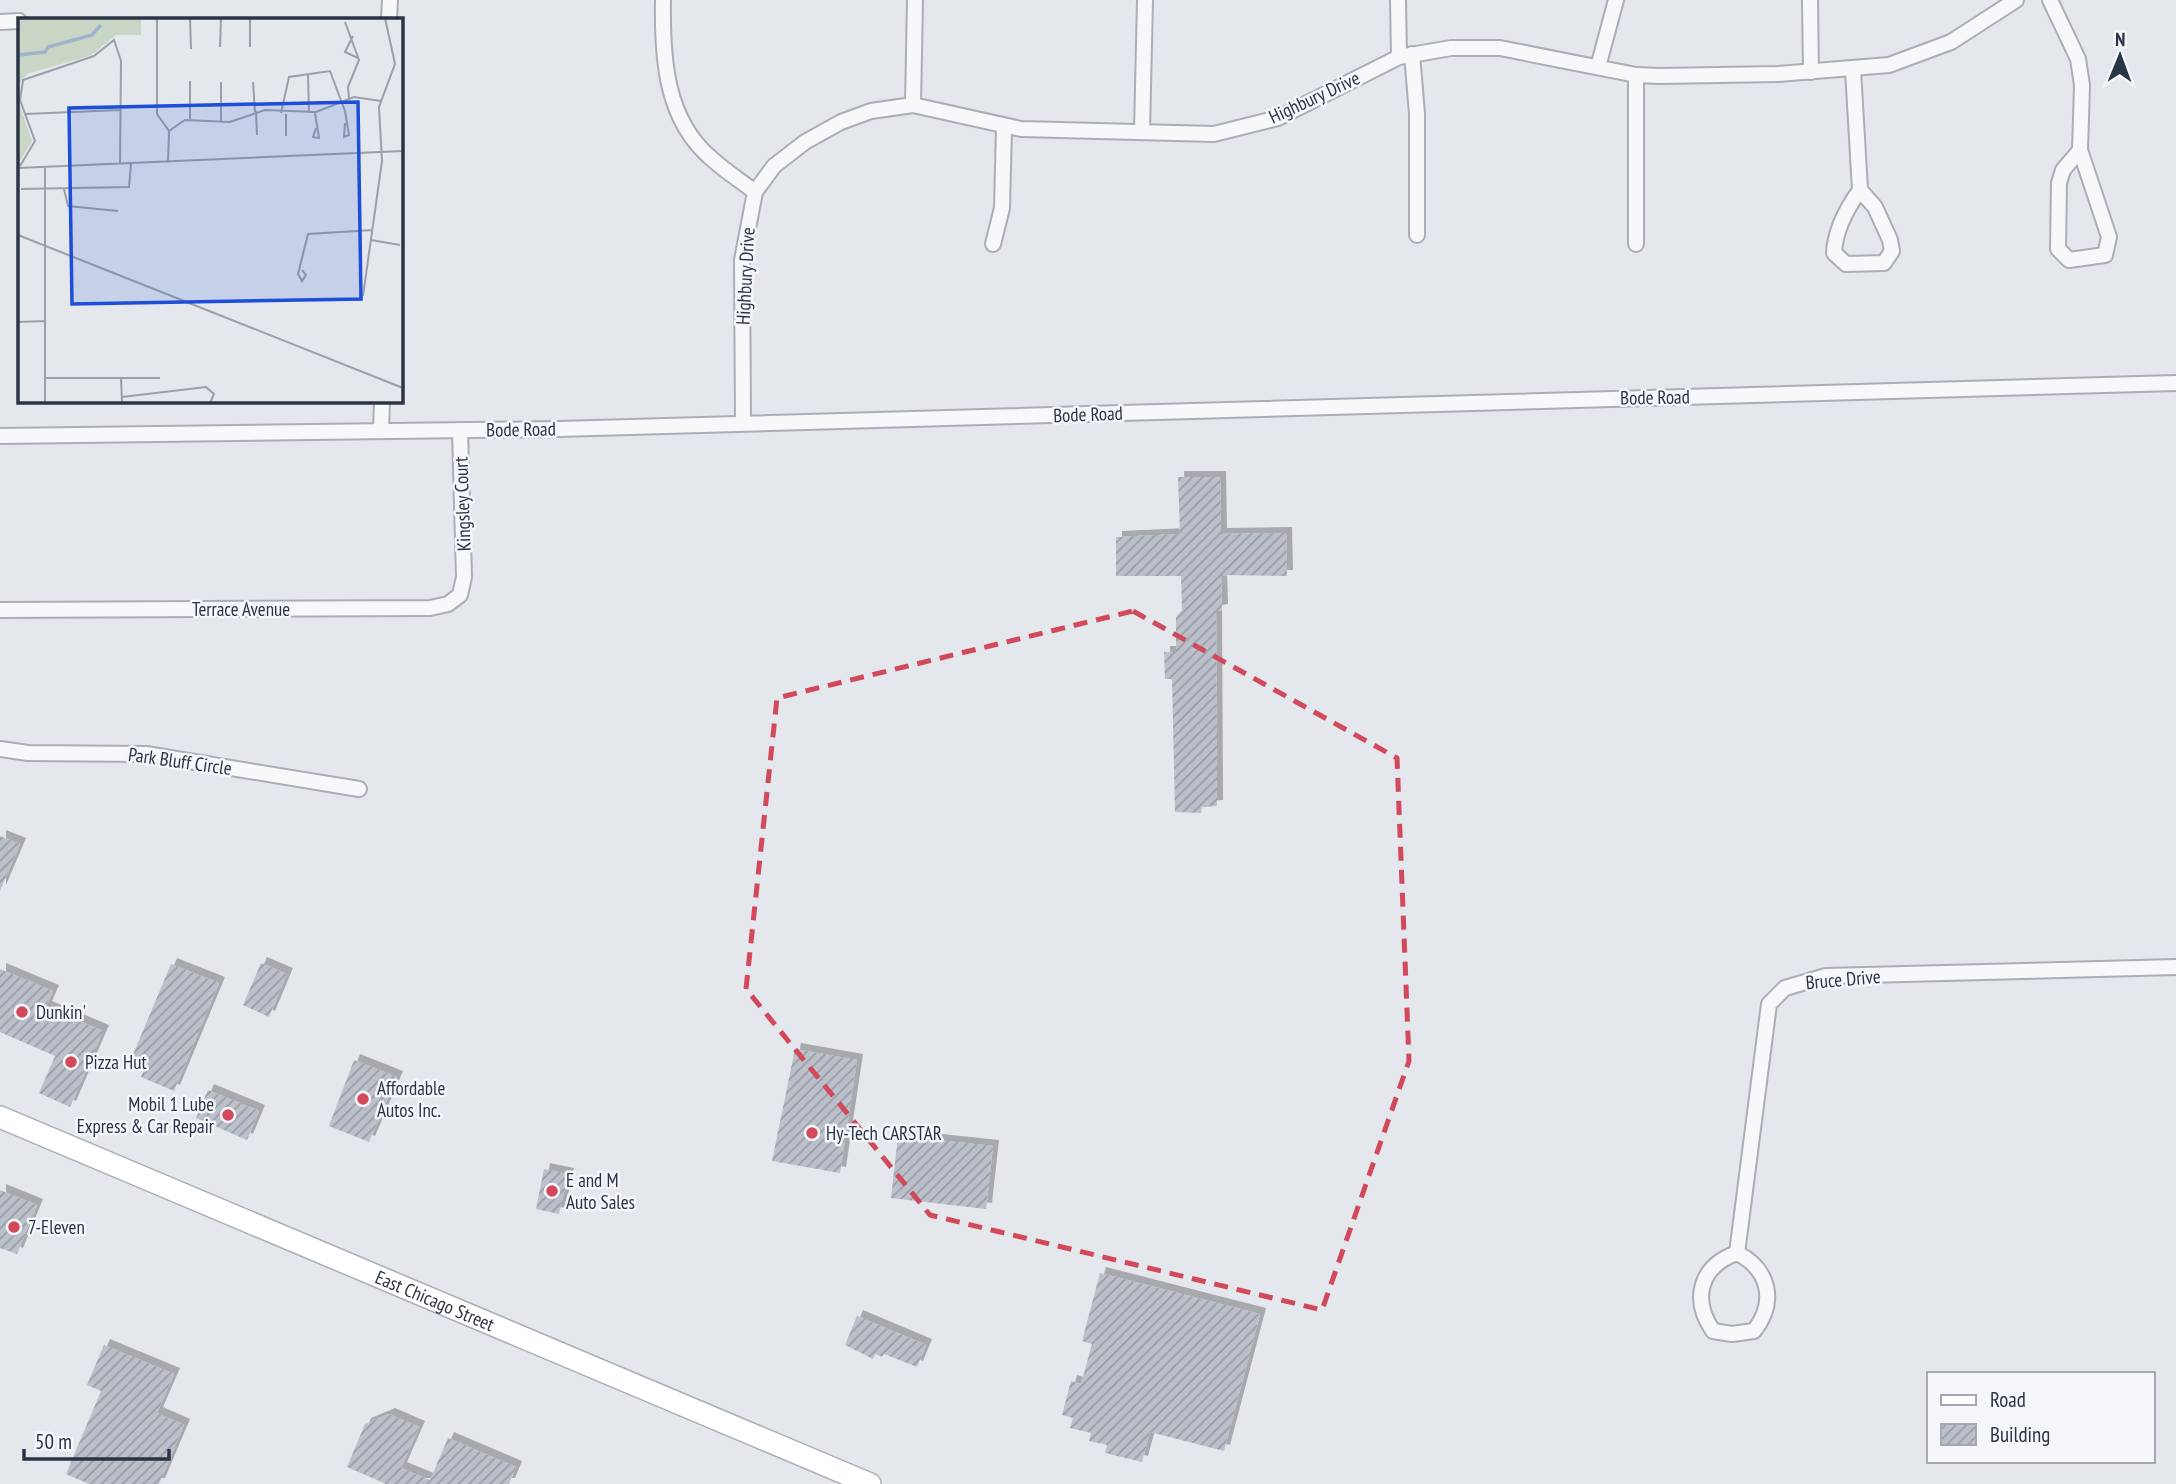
<svg xmlns="http://www.w3.org/2000/svg" width="2176" height="1484" viewBox="0 0 2176 1484" font-family="'PT Sans Narrow',sans-serif">
	<style>
		.building { fill: url(#building-hatch); filter: url(#shadow) }
		.lines { fill: none; stroke-linecap: round; stroke-linejoin: round }
		.street-casing { stroke: #a9aeb7; stroke-width: 18 }
		.secondary-casing { stroke: #a9aeb7; stroke-width: 24 }
		.street { stroke: #f7f8fa; stroke-width: 14 }
		.secondary { stroke: #fff; stroke-width: 21 }
		.marked { fill: none; stroke: #d1495b; stroke-width: 5; stroke-dasharray: 14 9; stroke-linejoin: round }
		.poi-dot { fill: #d1495b; stroke: #f4f6f9; stroke-width: 2.5 }
		.labels { text-anchor: middle; dominant-baseline: central; stroke-width: 5; stroke-linejoin: round; paint-order: stroke }
		.street-label { font-size: 19px; fill: #2b3445; stroke: #f4f6f9 }
		.poi-label { font-size: 19px; fill: #2b3445; stroke: #f4f6f9; text-anchor: start }
		.inset-river { fill: none; stroke: #9fb4cc; stroke-width: 3.5 }
		.inset-road { fill: none; stroke: #9a9fa9; stroke-width: 2 }
		.view { fill: #1d4ed8; fill-opacity: 0.15; stroke: #1d4ed8; stroke-width: 3.5 }
		.inset-edge { fill: none; stroke: #2b3445; stroke-width: 3.5 }
	</style>
	<defs>
		<pattern id="building-hatch" width="6" height="6" patternUnits="userSpaceOnUse" patternTransform="scale(1.75)"><rect width="6" height="6" fill="#bbc0ca"/><path d="M-1 1l2-2M0 6l6-6M5 7l2-2" fill="none" stroke="#989da6"/></pattern>
		<filter id="shadow"><feDropShadow dx="6" dy="-6" stdDeviation="0" flood-color="#0004"/></filter>
	</defs>
	<rect width="100%" height="100%" fill="#e4e7ec"/>
	<!-- building -->
	<g class="building">
		<path d="M1178,477H1220L1221,534L1286,533L1287,576L1221,575L1222,610L1216,611L1217,806L1202,807L1201,813L1175,812L1172,679H1165L1164,652H1176V617L1182,610L1181,576H1116V537L1180,534Z"/>
		<path d="M0,836L20,844L0,891Z"/>
		<path d="M261,963L287,974L269,1017L243,1005Z"/>
		<path d="M171,964L219,983L174,1091L141,1077L144,1070L129,1064Z"/>
		<path d="M0,969L53,991L46,1007L103,1031L70,1107L39,1093L55,1056L0,1032Z"/>
		<path d="M795,1049L857,1060L840,1173L772,1161Z"/>
		<path d="M354,1060L397,1077L369,1142L329,1126Z"/>
		<path d="M208,1090L259,1111L247,1140L196,1118Z"/>
		<path d="M898,1136L993,1146L986,1209L891,1198Z"/>
		<path d="M544,1169L568,1174L559,1214L536,1209Z"/>
		<path d="M0,1190L37,1205L17,1254L0,1248Z"/>
		<path d="M1100,1273L1260,1314L1224,1451L1150,1432L1142,1462L1105,1453L1107,1445L1089,1441L1091,1433L1070,1428L1073,1418L1062,1415L1071,1381L1081,1384L1092,1344L1082,1341Z"/>
		<path d="M857,1316L926,1345L917,1367L884,1354L882,1357L875,1354L873,1359L845,1345Z"/>
		<path d="M104,1345L174,1374L157,1413L184,1425L159,1484H89L66,1474L101,1391L87,1385Z"/>
		<path d="M389,1414L419,1427L401,1468L430,1480L448,1438L516,1467L509,1484H386L347,1467L365,1424Z"/>
	</g>
	<g class="lines">
		<!-- street casing -->
		<g class="street-casing">
			<g id="street">
				<path d="M663,0C662,57 665,120 712,159C725,171 741,181 755,192"/>
				<path d="M1398,0L1399,57"/>
				<path d="M1810,0L1811,72"/>
				<path d="M2050,0L2078,59L2082,85L2080,150L2109,237L2105,255L2069,260L2058,249L2059,183L2063,170L2080,150"/>
				<path d="M389,19L390,0"/>
				<path d="M0,22L19,21"/>
				<path d="M1412,54L1417,114V235"/>
				<path d="M1598,67L1616,0"/>
				<path d="M1853,70L1860,190L1875,207L1890,240L1892,251L1884,263L1846,264L1834,253C1835,231 1847,208 1860,190"/>
				<path d="M913,105L915,0"/>
				<path d="M1142,132L1145,0"/>
				<path d="M993,244L1002,208L1004,128"/>
				<path d="M1636,244V75"/>
				<path d="M743,423L742,260L755,192L774,166L805,142L841,122L871,111L913,105L1021,129L1214,134L1278,118L1399,57L1451,48H1500L1636,75L1660,76L1778,74L1889,65L1951,42L2016,0"/>
				<path d="M381,430L382,401"/>
				<path d="M0,436L559,429L2176,383"/>
				<path d="M0,610L430,608L448,604L460,595L464,577L460,430"/>
				<path d="M0,749L28,753L146,754L359,789"/>
				<path d="M1737,1253L1769,1004L1785,988L1826,976L2176,967"/>
				<path d="M1737,1253C1769,1269 1777,1302 1754,1331L1732,1334L1713,1331C1691,1299 1700,1266 1737,1253Z"/>
			</g>
		</g>
		<!-- secondary casing -->
		<g class="secondary-casing">
			<g id="secondary">
				<path id="s1" d="M0,1117L870,1484"/>
			</g>
		</g>
		<!-- street -->
		<use href="#street" class="street"/>
		<!-- secondary -->
		<use href="#secondary" class="secondary"/>
	</g>
	<!-- marked area -->
	<path class="marked" d="M1133,611L1397,758L1409,1061L1322,1310L930,1215L746,989L777,698Z"/>
	<!-- markers -->
	<g class="poi-dot">
		<circle cx="22" cy="1012" r="7"/>
		<circle cx="71" cy="1062" r="7"/>
		<circle cx="363" cy="1099" r="7"/>
		<circle cx="228" cy="1115" r="7"/>
		<circle cx="812" cy="1133" r="7"/>
		<circle cx="552" cy="1191" r="7"/>
		<circle cx="14" cy="1227" r="7"/>
	</g>
	<g class="labels">
		<!-- street labels -->
		<g class="street-label">
			<text transform="translate(1314 97) rotate(-25)">Highbury Drive</text>
			<text transform="translate(745 276) rotate(-87)">Highbury Drive</text>
			<text transform="translate(1655 397) rotate(-1)">Bode Road</text>
			<text transform="translate(1088 414) rotate(-2)">Bode Road</text>
			<text transform="translate(521 429) rotate(-1)">Bode Road</text>
			<text transform="translate(462 504) rotate(-92)">Kingsley Court</text>
			<text x="241" y="609">Terrace Avenue</text>
			<text transform="translate(180 761) rotate(8)">Park Bluff Circle</text>
			<text transform="translate(1843 979) rotate(-5)">Bruce Drive</text>
			<text stroke="none"><textPath href="#s1" startOffset="472">East Chicago Street</textPath></text>
		</g>
		<!-- poi labels -->
		<g class="poi-label">
			<text x="36" y="1012">Dunkin'</text>
			<text x="85" y="1062">Pizza Hut</text>
			<text x="377" y="1088">Affordable<tspan x="377" dy="22">Autos Inc.</tspan></text>
			<text x="214" y="1104" text-anchor="end">Mobil 1 Lube<tspan x="214" dy="22">Express &amp; Car Repair</tspan></text>
			<text x="826" y="1133">Hy-Tech CARSTAR</text>
			<text x="566" y="1180">E and M<tspan x="566" dy="22">Auto Sales</tspan></text>
			<text x="28" y="1227">7-Eleven</text>
		</g>
	</g>
	<!-- overview -->
	<g transform="translate(18 18)">
		<rect width="385" height="385" fill="#e4e7ec"/>
		<path d="M0,0H123V17H98L74,37L9,56L0,67ZM0,82L14,123L0,146Z" fill="#c9d6c5"/>
		<path class="inset-river" d="M0,37L27,34L30,29L74,17L83,7"/>
		<path class="inset-road" d="M139,0V96L151,113M172,0L173,31M327,4L341,42L330,69L331,80M335,18L327,34L340,40M202,29L203,0M232,29V0M290,56L291,95M235,64L237,94M238,93L239,117M263,95L271,59L312,53L327,93L331,117L326,119L327,105M297,95L301,120L295,119L298,110M8,96L102,92M268,96V118M172,101V63M203,104V64M150,144L151,113L167,102L212,104L247,92L298,94L336,79L363,83M2,148L17,123L2,82L5,62L76,38L96,22L103,43L102,145M27,149V385M0,150L385,133M3,171L111,169L113,146M46,171L50,188L100,193M0,217L385,370M353,222L382,227M284,252L288,257L284,263L280,256L290,216L355,212M345,278L364,143L361,89L377,46L367,0M0,304L27,303M103,359L104,385M27,360H142M104,379L188,369L196,376L192,385"/>
		<path class="view" d="M340,84L343,281L54,286L51,90Z"/>
		<rect width="385" height="385" class="inset-edge"/>
	</g>
	<!-- legend -->
	<rect x="1927" y="1372" width="228" height="91" fill="#f4f6f9" stroke="#a4a8b1" stroke-width="2"/>
	<rect x="1941" y="1395" width="35" height="10" fill="#ffffff" stroke="#a4a8b1" stroke-width="2"/>
	<text x="1990" y="1407" font-size="21" fill="#2b3445">Road</text>
	<rect x="1941" y="1424" width="35" height="21" fill="url(#building-hatch)" stroke="#a4a8b1" stroke-width="2"/>
	<text x="1990" y="1442" font-size="21" fill="#2b3445">Building</text>
	<!-- north arrow -->
	<g transform="translate(2120 56) rotate(1)" stroke="#f4f6f9" stroke-width="5" paint-order="stroke">
	<path d="M0-5L12 26L0 18L-12 26Z" fill="#2b3445"/>
	<text y="-10" font-size="19" font-weight="bold" text-anchor="middle" fill="#2b3445">N</text>
	</g>
	<!-- scale -->
	<path d="M24 1449v10h145v-10" fill="none" stroke="#2b3445" stroke-width="3.5"/>
	<text x="35" y="1449" font-size="21" fill="#2b3445" stroke="#f4f6f9" stroke-width="5" paint-order="stroke">50 m</text>
</svg>
